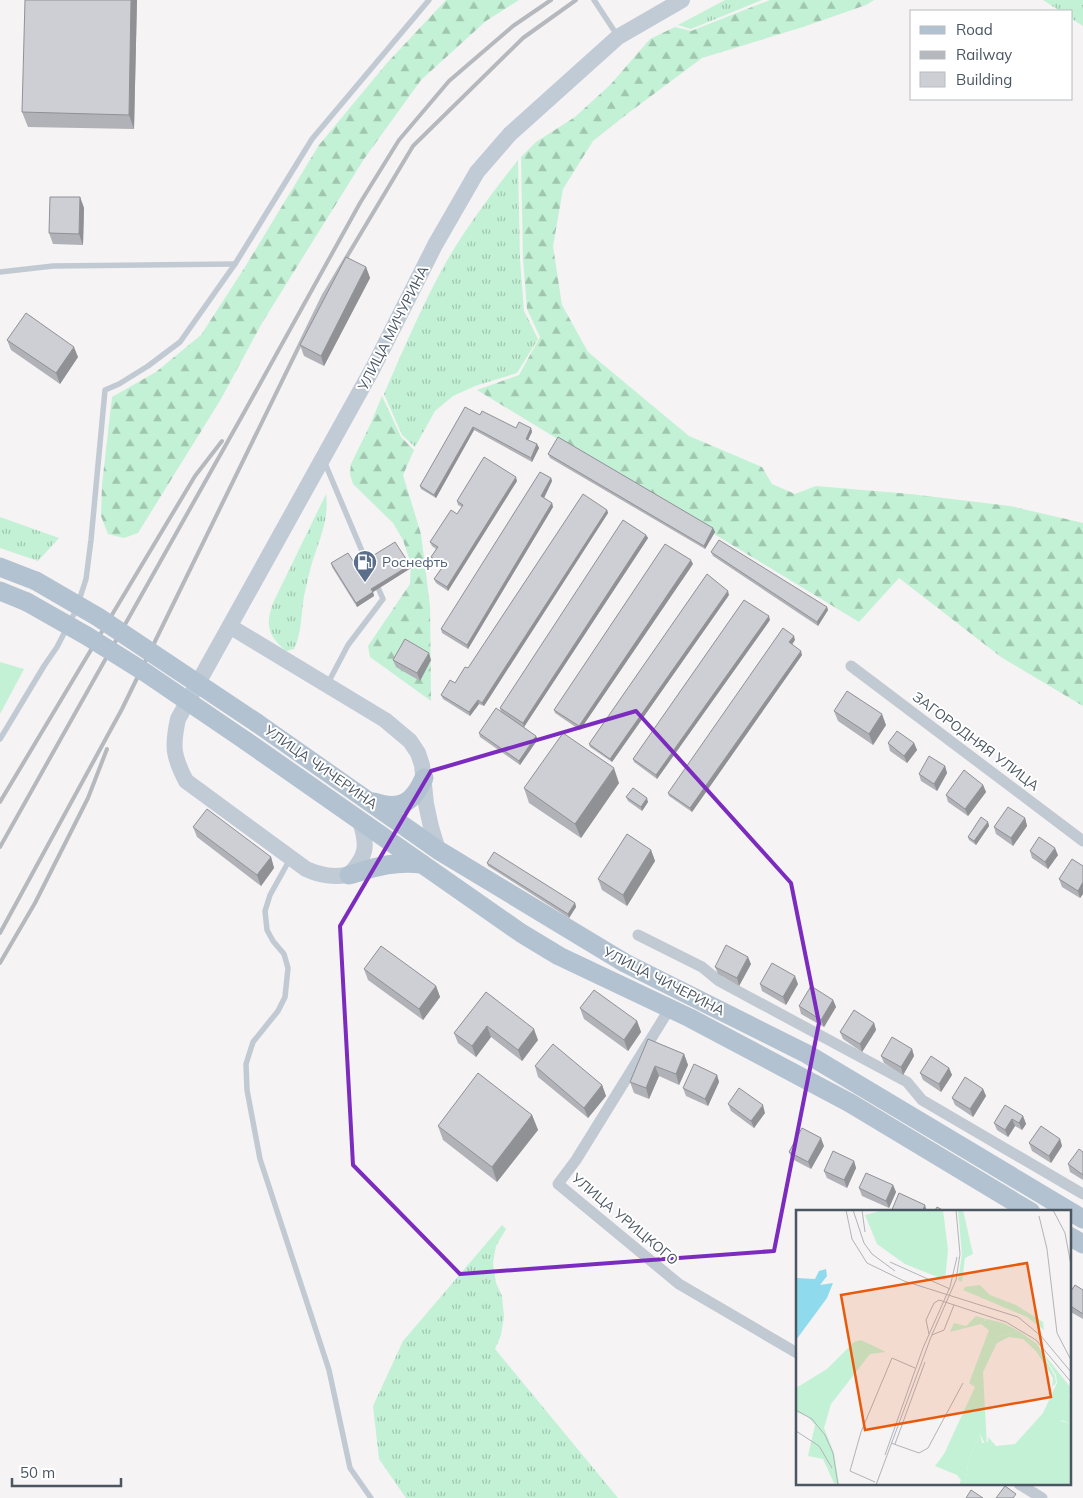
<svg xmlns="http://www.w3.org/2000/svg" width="1083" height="1498" viewBox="0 0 1083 1498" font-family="Mulish,sans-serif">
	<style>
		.grass { fill: url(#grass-tufts) }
		.forest { fill: url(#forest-firs) }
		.garden { fill: #c3f1d5 }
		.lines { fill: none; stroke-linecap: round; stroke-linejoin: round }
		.lane { stroke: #c1cad2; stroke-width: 5.5 }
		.street { stroke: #c1cad2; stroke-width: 11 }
		.secondary { stroke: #c1cbd6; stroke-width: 16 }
		.primary { stroke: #b3c2d1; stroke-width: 19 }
		.rail { stroke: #b5b8bd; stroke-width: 4 }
		.primary-bridge { stroke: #b3c2d1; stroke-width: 19 }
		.wall { fill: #b0b2b7 }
		.shaded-wall { fill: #909195 }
		.building { fill: #cdcfd5; stroke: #909195 }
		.marked { fill: none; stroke: #7b2cbf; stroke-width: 4; stroke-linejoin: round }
		.labels { text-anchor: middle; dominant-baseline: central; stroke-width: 4; stroke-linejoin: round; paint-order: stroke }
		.street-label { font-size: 14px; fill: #4a5661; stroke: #fff }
		.service-label { font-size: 14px; fill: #4e5e75; stroke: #fff; text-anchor: start }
		.inset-road { fill: none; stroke: #b1b4b9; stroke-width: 1 }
		.view { fill: #e8590c; fill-opacity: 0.15; stroke: #e8590c; stroke-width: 2.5 }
		.inset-edge { fill: none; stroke: #4a5661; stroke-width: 2.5 }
	</style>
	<defs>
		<pattern id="grass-tufts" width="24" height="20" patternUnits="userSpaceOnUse" patternTransform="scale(1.25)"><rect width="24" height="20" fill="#c3f1d5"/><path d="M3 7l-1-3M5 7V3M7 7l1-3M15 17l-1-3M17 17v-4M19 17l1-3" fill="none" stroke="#a0c6b0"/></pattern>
		<pattern id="forest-firs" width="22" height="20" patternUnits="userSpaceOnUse" patternTransform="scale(1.25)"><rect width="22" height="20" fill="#c3f1d5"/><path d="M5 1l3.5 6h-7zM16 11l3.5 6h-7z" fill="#a0c6b0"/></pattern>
	</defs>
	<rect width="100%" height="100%" fill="#f5f3f3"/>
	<!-- grass -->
	<g class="grass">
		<path d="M725,0H762L691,29L678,25Z"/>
		<path d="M1043,0H1083V26L1072,19V11H1060Z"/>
		<path d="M518,160L520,260L524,311L538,339L517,373L475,386L453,396L435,411L415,447L402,435L384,394C401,355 418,315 438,277C460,235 489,197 518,160Z"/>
		<path d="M326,494C330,521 317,544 310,570C308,578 306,587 304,596C301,614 302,633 294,649L286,651C268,636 265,625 273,603Z"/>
		<path d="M0,517L59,538L38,561L0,548Z"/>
		<path d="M502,1225L506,1229L496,1246L493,1263L496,1283L502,1296L504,1316L501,1335L495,1349L618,1498H406L379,1459L373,1406L403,1341Z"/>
	</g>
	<!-- forest -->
	<g class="forest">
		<path d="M446,0H519L486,21L421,80L364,159L262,323L221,399L138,533L124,538L108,534L101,516L102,485L112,397L156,372L201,335L245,267L319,145L387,63Z"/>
		<path d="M770,0H874L866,5L803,27L702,58L627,114L593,141L563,189L553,246L562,305L588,352L689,436L762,467L772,484L795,494L816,486L910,494L1010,506L1083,523V706L1001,657L899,578L859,622L477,390L519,375L540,337L527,309L523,259L521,157L536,142L575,117L611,84L650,39L675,27L691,31Z"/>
		<path d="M382,396L401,437L414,450L403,475L421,534L430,606L431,701L370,657L368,646L410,584L411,564L403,540L393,523L353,484L350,474L351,464L371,423Z"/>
	</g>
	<!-- garden -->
	<path class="garden" d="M0,662L24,669L0,714Z"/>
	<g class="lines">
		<!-- lane -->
		<g class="lane">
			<path d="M594,0L617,35"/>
			<path d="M0,272L53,266L235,264"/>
			<path d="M324,461L370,570"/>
			<path d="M328,683L348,645L383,599L376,583"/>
			<path d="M0,739L44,666L57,647L76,610L86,579L91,540L105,390L119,384L148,366L180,342L235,264L312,139L429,0"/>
			<path d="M290,859L270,895L265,911L267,930L273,941L284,954L288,968L285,997L278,1011L253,1042L246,1064L247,1090L260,1159L329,1370L350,1468L371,1498"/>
		</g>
		<!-- street -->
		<g class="street">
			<path d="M851,666L1083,841"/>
			<path d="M638,935L702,967L719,981L907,1082L922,1100L1083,1194"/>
			<path d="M670,1008L576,1160L558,1184L679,1284L797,1353"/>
			<path d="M1019,1484L1042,1498"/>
		</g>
		<!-- secondary -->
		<g class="secondary">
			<path d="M231,627L385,720L410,741L418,753L422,765L426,804L431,827L438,850"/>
			<path d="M360,821C368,846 367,856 349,875C333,877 321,876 306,869L186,781C173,756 172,746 178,719L373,368L435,245L477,172L510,134L618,37L682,0"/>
		</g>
		<!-- primary -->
		<g class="primary">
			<path d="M0,567L36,581"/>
			<path d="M0,591L27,602"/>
			<path d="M257,723L438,850L625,963L807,1054L1083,1219"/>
			<path d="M246,741L521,933L559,956L690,1018L850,1103L1031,1212"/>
			<path d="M374,802C400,811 413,803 424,778"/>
			<path d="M349,875C376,867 393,861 422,864"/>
			<path d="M1069,1236L1083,1244"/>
		</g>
		<!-- rail -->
		<g class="rail">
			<path d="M0,802L195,476L222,441"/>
			<path d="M0,847L246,409L360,203L399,140L449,81L513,26L551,0"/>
			<path d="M0,933L122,709L324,295L413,146L523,38L576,0"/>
			<path d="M0,963L35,903L88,798L107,749"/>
		</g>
		<!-- primary-bridge -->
		<g class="primary-bridge">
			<path d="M36,581L98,617L257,723"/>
			<path d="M27,602L87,636L146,673L246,741"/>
		</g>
	</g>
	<!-- wall -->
	<g class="wall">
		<path d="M137,0L134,129L28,127L22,112Z"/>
		<path d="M80,197L84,208L83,245L53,244L49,233Z"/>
		<path d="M366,267L370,278L324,366L304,356L300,345Z"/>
		<path d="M7,340L78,357L60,384L11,350Z"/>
		<path d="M480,415L516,428H531L532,432L528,440L537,444L539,448L532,462L474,430L436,498L421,489L420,486Z"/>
		<path d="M548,454L713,528L715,532L705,549L550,458Z"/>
		<path d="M551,478L552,481L544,498L552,503L553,507L468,649L442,633L441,629Z"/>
		<path d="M517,481L448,591L436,583L434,579L442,567L433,561L431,557L436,549L432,546L430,542L457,514L462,507L458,505L457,501Z"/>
		<path d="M607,510L608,513L484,706L479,704L470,716L443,699L441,695L455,683L468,668Z"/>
		<path d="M646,535L648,538L524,727L538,739L520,765L480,737L479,733L501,712L500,708Z"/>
		<path d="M711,552L827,607L828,610L818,626L713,556Z"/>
		<path d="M374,555L411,568L373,592L374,596L357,607L332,567L331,563L359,570L376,560Z"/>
		<path d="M693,564L580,730L555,713L554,710Z"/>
		<path d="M729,595L612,762L590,747L589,744Z"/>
		<path d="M770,620L657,779L634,762L633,759Z"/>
		<path d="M795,640L792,644L802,655L692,812L669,796L668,793Z"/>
		<path d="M393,660H431L420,681L396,667Z"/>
		<path d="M834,711L886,725L873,745L838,721Z"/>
		<path d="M888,743H914L917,750L907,763L890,751Z"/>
		<path d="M945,766L947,773L937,791L921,781L919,774Z"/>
		<path d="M619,783L581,838L529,803L524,788Z"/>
		<path d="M983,785L986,792L968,816L948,802L946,795Z"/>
		<path d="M626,797L648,802L642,811L628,801Z"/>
		<path d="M1025,818L1027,826L1013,846L996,834L994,827Z"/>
		<path d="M988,822L989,826L976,845L969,840L968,837Z"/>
		<path d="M193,827L271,857L274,868L261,886L197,837Z"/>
		<path d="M651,850L655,861L627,906L602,890L598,879Z"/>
		<path d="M1030,851L1058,855L1048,869L1032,858Z"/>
		<path d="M487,863L575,903L576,907L569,918L488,866Z"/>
		<path d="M1083,866V894L1080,898L1062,887L1059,879Z"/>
		<path d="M751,964L739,986L718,974L715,967Z"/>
		<path d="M364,969L436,986L440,997L423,1020L368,980Z"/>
		<path d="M760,984H798L786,1005L762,991Z"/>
		<path d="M486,992L538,1040L522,1061L491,1037L476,1057L458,1043L454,1033Z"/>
		<path d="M833,1000L836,1007L824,1027L801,1014L799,1006Z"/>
		<path d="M580,1008L637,1021L641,1032L628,1051L584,1019Z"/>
		<path d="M874,1023L876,1030L862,1052L843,1039L840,1032Z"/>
		<path d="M648,1039L684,1054L688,1065L679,1085L659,1076L649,1099L634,1093L630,1082Z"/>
		<path d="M912,1049L914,1056L903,1075L884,1063L881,1056Z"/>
		<path d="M535,1066L602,1085L606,1096L588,1118L538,1077Z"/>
		<path d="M949,1068L952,1075L941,1092L923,1080L920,1073Z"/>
		<path d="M717,1075L719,1082L708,1106L686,1096L683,1088Z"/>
		<path d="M983,1089L986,1096L973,1117L955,1105L952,1098Z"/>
		<path d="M728,1104L765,1113L754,1128L731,1111Z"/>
		<path d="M532,1115L538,1130L497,1182L443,1140L438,1126Z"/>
		<path d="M1023,1116L1026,1124L1022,1130L1015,1126L1008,1137L997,1130L994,1123Z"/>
		<path d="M1060,1139L1062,1146L1051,1163L1032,1151L1029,1143Z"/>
		<path d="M824,1146L811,1169L792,1159L789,1152Z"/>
		<path d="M1083,1152V1180L1070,1172L1068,1164Z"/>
		<path d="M854,1161L856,1168L847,1188L827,1178L824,1171Z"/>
		<path d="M893,1185L896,1192L889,1208L862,1196L859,1188Z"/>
		<path d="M1083,1290V1319L1069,1311V1294Z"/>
	</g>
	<!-- shaded-wall -->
	<g class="shaded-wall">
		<path d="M131,0H137L134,129L129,115Z"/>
		<path d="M80,197L84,208L83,245L79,234Z"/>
		<path d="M366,267L370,278L324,366L321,356Z"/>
		<path d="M74,347L78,357L60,384L56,373Z"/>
		<path d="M473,427L474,430L436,498L434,495Z"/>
		<path d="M531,428L532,432L527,442L526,439Z"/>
		<path d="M537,444L539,448L532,462L531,458Z"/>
		<path d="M516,477L517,481L448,591L447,587Z"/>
		<path d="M551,478L552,481L543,500L541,496Z"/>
		<path d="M552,503L553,507L468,649L467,645Z"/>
		<path d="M607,510L608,513L484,706L482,703Z"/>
		<path d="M713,528L715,532L705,549L704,546Z"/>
		<path d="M646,535L648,538L524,727L523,723Z"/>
		<path d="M691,560L693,564L580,730L579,726Z"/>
		<path d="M410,565L411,568L373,592L374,596L357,607L356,603L371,589Z"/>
		<path d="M728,591L729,595L612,762L610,759Z"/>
		<path d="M827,607L828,610L818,626L817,622Z"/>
		<path d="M769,616L770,620L657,779L656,775Z"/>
		<path d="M794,636L795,640L791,646L789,642Z"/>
		<path d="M801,651L802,655L692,812L690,808Z"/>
		<path d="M429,653L431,660L420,681L417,673Z"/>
		<path d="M478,700L479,704L470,716L469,712Z"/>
		<path d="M882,714L886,725L873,745L869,734Z"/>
		<path d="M536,736L538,739L520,765L519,761Z"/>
		<path d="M914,743L917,750L907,763L904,756Z"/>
		<path d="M945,766L947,773L937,791L934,784Z"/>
		<path d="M614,768L619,783L581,838L575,824Z"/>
		<path d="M983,785L986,792L968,816L965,809Z"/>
		<path d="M647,798L648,802L642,811L641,807Z"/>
		<path d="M1025,818L1027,826L1013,846L1011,838Z"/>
		<path d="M988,822L989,826L976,845L974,841Z"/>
		<path d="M1055,848L1058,855L1048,869L1045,862Z"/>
		<path d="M651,850L655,861L627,906L623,895Z"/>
		<path d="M271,857L274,868L261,886L257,875Z"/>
		<path d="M1083,882V894L1080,898L1078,891Z"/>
		<path d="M575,903L576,907L569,918L568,914Z"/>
		<path d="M748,957L751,964L739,986L737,978Z"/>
		<path d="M795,976L798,984L786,1005L783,997Z"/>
		<path d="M436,986L440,997L423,1020L419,1009Z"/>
		<path d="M833,1000L836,1007L824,1027L821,1020Z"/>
		<path d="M637,1021L641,1032L628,1051L624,1040Z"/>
		<path d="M874,1023L876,1030L862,1052L860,1044Z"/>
		<path d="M487,1026L491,1037L476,1057L472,1046Z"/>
		<path d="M534,1029L538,1040L522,1061L518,1050Z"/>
		<path d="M912,1049L914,1056L903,1075L901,1067Z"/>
		<path d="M684,1054L688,1065L679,1085L676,1074Z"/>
		<path d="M655,1066L659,1076L649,1099L646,1088Z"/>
		<path d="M949,1068L952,1075L941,1092L939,1084Z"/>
		<path d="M717,1075L719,1082L708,1106L705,1099Z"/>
		<path d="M602,1085L606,1096L588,1118L584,1108Z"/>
		<path d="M983,1089L986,1096L973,1117L970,1109Z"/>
		<path d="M763,1105L765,1113L754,1128L751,1121Z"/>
		<path d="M532,1115L538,1130L497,1182L492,1167Z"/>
		<path d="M1023,1116L1026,1124L1022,1130L1019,1123Z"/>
		<path d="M1012,1119L1015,1126L1008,1137L1005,1130Z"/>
		<path d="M821,1138L824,1146L811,1169L808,1162Z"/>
		<path d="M1060,1139L1062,1146L1051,1163L1049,1156Z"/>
		<path d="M854,1161L856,1168L847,1188L844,1180Z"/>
		<path d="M893,1185L896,1192L889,1208L886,1201Z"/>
		<path d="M925,1205L927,1212H922Z"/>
	</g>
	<!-- building -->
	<g class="building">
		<path d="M25,0H131L129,115L22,112Z"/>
		<path d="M50,197H80L79,234L49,233Z"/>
		<path d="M346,257L366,267L321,356L300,345Z"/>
		<path d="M26,313L74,347L56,373L7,340Z"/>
		<path d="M465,407L480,415L482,411L516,428L519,422L531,428L526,439L537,444L531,458L473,427L434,495L420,486Z"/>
		<path d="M558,437L713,528L704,546L548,454Z"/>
		<path d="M484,457L516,477L447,587L434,579L444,565L431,557L438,547L430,542L451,510L457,514L463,505L457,501Z"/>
		<path d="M540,472L551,478L541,496L552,503L467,645L441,629Z"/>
		<path d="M583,494L607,510L482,703L478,700L469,712L441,695L450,680L455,683L465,667L468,668Z"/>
		<path d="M623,520L646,535L523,723L500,708Z"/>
		<path d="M719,540L827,607L817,622L711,552Z"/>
		<path d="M395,542L410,565L371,589L373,592L356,603L331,563L348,553L359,570L377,559L374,555Z"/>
		<path d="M665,544L691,560L579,726L554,710Z"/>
		<path d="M707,574L728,591L610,759L589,744Z"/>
		<path d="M744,600L769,616L656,775L633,759Z"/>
		<path d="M783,628L794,636L789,642L801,651L690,808L668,793Z"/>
		<path d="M405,639L429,653L417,673L393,660Z"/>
		<path d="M847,691L882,714L869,734L834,711Z"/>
		<path d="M496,708L536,736L519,761L479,733Z"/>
		<path d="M897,731L914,743L904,756L888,743Z"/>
		<path d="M563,733L614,768L575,824L524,788Z"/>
		<path d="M929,756L945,766L934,784L919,774Z"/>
		<path d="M964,770L983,785L965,809L946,795Z"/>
		<path d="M633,788L647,798L641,807L626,797Z"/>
		<path d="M1008,807L1025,818L1011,838L994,827Z"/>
		<path d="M207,809L271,857L257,875L193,827Z"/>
		<path d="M981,817L988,822L974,841L968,837Z"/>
		<path d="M627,834L651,850L623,895L598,879Z"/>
		<path d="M1039,837L1055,848L1045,862L1030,851Z"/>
		<path d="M494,852L575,903L568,914L487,863Z"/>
		<path d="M1072,859L1083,866V882L1078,891L1059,879Z"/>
		<path d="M726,945L748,957L737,978L715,967Z"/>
		<path d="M381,946L436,986L419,1009L364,969Z"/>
		<path d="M772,963L795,976L783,997L760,984Z"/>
		<path d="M811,986L833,1000L821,1020L799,1006Z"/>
		<path d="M594,990L637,1021L624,1040L580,1008Z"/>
		<path d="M486,992L534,1029L518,1050L487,1026L472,1046L454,1033Z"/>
		<path d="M854,1010L874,1023L860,1044L840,1032Z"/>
		<path d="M892,1037L912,1049L901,1067L881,1056Z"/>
		<path d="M648,1039L684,1054L676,1074L655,1066L646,1088L630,1082Z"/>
		<path d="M553,1044L602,1085L584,1108L535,1066Z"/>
		<path d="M931,1056L949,1068L939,1084L920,1073Z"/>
		<path d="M694,1064L717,1075L705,1099L683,1088Z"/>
		<path d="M478,1073L532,1115L492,1167L438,1126Z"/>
		<path d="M965,1077L983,1089L970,1109L952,1098Z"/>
		<path d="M739,1088L763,1105L751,1121L728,1104Z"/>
		<path d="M1005,1105L1023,1116L1019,1123L1012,1119L1005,1130L994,1123Z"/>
		<path d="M1041,1126L1060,1139L1049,1156L1029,1143Z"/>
		<path d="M802,1128L821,1138L808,1162L789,1152Z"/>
		<path d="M1079,1149L1083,1152V1175L1068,1164Z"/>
		<path d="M833,1151L854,1161L844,1180L824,1171Z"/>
		<path d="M866,1173L893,1185L886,1201L859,1188Z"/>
		<path d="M899,1193L925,1205L922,1212H891Z"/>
		<path d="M937,1207L946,1212H934Z"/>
		<path d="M1075,1285L1083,1290V1314L1069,1305V1294Z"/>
		<path d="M1005,1486L1016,1494L1013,1498H996Z"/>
		<path d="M971,1490L983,1498H966Z"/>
	</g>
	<!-- marked area -->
	<path class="marked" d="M636,711L791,883L819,1023L774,1251L460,1274L353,1165L340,926L431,771Z"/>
	<!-- icons -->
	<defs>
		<g id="fuel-pin" transform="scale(1.25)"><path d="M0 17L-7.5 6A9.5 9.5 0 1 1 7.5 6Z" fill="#5c6f8a" stroke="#fff"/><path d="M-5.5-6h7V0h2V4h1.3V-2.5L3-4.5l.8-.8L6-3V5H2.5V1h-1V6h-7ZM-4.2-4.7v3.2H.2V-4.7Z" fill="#fff"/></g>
	</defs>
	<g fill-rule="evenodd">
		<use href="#fuel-pin" x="365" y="562"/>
	</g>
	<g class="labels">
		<!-- street labels -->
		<g class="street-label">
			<text transform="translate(393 328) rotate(-63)">УЛИЦА МИЧУРИНА</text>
			<text transform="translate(976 741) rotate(37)">ЗАГОРОДНЯЯ УЛИЦА</text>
			<text transform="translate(321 767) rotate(35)">УЛИЦА ЧИЧЕРИНА</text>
			<text transform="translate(664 981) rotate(27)">УЛИЦА ЧИЧЕРИНА</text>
			<text transform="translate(625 1219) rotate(40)">УЛИЦА УРИЦКОГО</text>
		</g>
		<!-- service labels -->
		<g class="service-label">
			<text x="382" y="562">Роснефть</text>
		</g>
	</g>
	<!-- overview -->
	<g transform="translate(796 1210)">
		<rect width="275" height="275" fill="#f5f3f3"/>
		<path d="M162,0H167L177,44L169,48L166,72L162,70L166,44ZM191,109L207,113L223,121L201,127L185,114ZM65,130L90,142L74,144L35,194L28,218L38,243L43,274L38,273L27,249L12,246L19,215L12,207L0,202V178L31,159L58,132ZM243,138L275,178L271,195L262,198L265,211L275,214V275H169L173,249L184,224L186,233L192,232V227L200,236L219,234L247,203L261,173L260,165Z" fill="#c3f1d5"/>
		<path d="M184,75L194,85L220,95L247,112L248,120L231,107L167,80L169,77ZM180,106L190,109L185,114L154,122L158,113L170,116ZM193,120L201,127L223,121L241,134L259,166L260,173L256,177L257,168L240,141L227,129L213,127L201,133L187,162L191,238L184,224L173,249L169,275H163L165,270L161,265L139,256L148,244L179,177L173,173ZM275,183V214L260,208L261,198L270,194Z" fill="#c3f1d5"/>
		<path d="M88,0H147L152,40L149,70L109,54L81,34L69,5Z" fill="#c3f1d5"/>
		<path d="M30,59L31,66L24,75L37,73L31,88L0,130V68L19,69L23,61Z" fill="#90daee"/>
		<path class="inset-road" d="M50,0L56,29L71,53L108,71L222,107L245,126L275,162M57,0L68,33L76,44L99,61M66,0L69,22M257,0L269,23L275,55M243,6L251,39L261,123L275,150M94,52L154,79M133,124L130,110L138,93L143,90L210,112L240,130L275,172M136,125L148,120L158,95M0,200L16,209L29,225L37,243L42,275M0,221L23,236L36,258M95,233L123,243L132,238L167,173M99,234L129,152M89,245L127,138L154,77L161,47M79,272L54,261L65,222L96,148L119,158M80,275L135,127L160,70L164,44L160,0"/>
		<path class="view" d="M231,53L255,187L69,220L45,85Z"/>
		<rect width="275" height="275" class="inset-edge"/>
	</g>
	<!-- legend -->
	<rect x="910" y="10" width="162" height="90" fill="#ffffff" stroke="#b7bbc0"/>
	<rect x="920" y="26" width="25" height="8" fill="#b3c2d1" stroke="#b7bbc0"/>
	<text x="956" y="35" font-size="15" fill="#4a5661">Road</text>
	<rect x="920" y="51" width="25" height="8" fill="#b5b8bd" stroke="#b7bbc0"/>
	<text x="956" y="60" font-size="15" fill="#4a5661">Railway</text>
	<rect x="920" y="72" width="25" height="15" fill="#cdcfd5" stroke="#b7bbc0"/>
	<text x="956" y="85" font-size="15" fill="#4a5661">Building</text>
	<!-- scale -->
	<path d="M12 1478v8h109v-8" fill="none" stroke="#4a5661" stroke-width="2.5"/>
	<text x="20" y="1478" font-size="15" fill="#4a5661" stroke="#ffffff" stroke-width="4" paint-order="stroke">50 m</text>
</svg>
